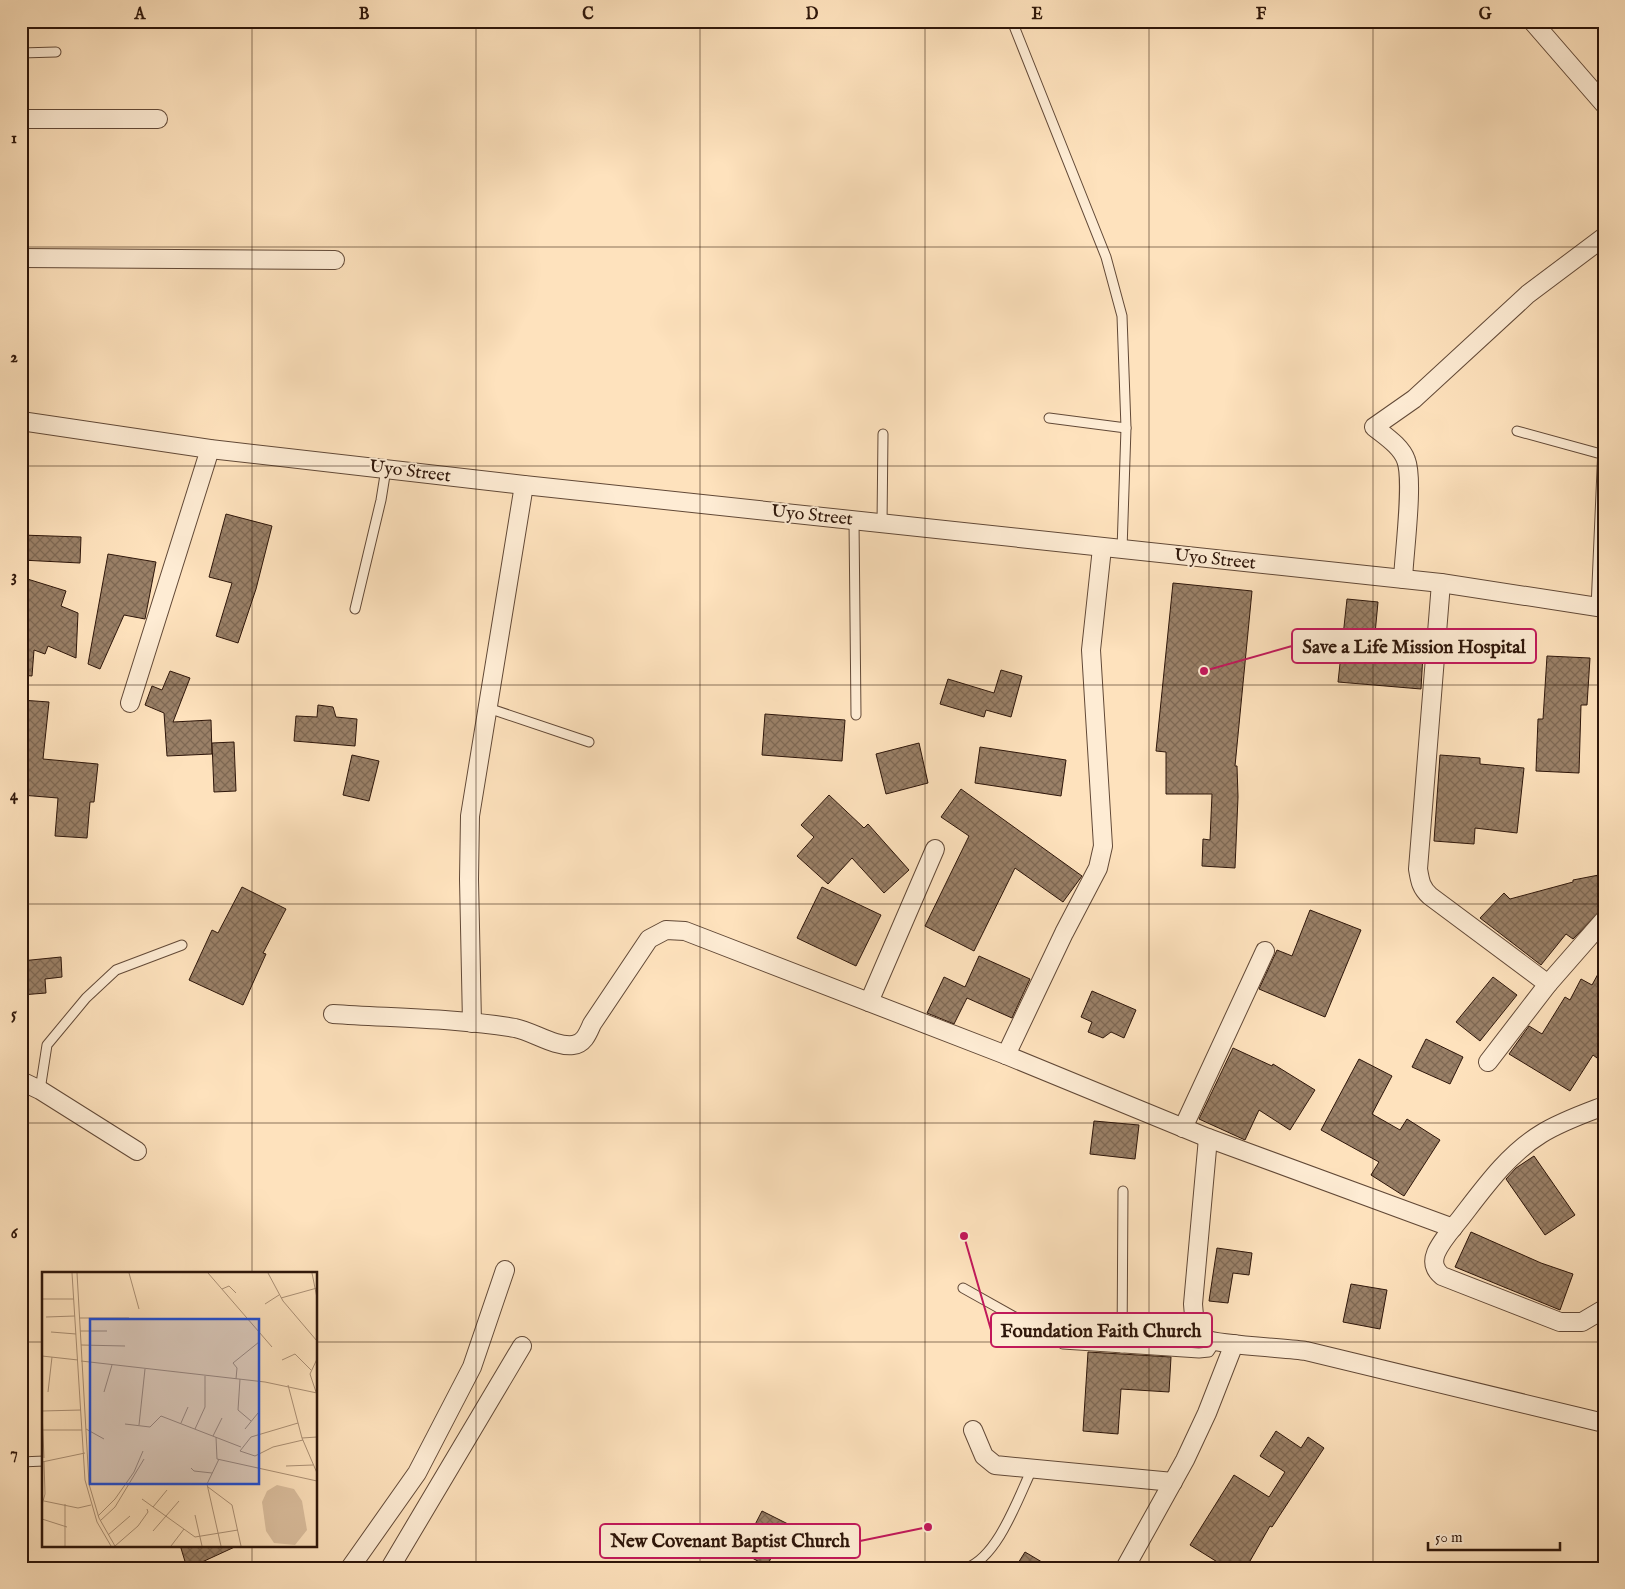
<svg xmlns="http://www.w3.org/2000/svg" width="1625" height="1589" viewBox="0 0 1625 1589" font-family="'IM FELL English',serif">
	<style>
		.building { fill: url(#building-cross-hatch); stroke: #2e160a }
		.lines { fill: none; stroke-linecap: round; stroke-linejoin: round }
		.service-casing { stroke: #624937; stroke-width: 11 }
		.minor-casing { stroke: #624937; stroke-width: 20 }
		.service { stroke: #feecd4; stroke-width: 9 }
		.minor { stroke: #feecd4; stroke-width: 18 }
		.grid { fill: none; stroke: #2e160a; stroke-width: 1; stroke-opacity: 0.55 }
		.labels { text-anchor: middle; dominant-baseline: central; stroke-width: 4; stroke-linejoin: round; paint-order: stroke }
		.street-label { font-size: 18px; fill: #2e160a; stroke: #feecd4 }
		.inset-road { fill: none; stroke: #ab9075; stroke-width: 1 }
		.view { fill: #1d4ed8; fill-opacity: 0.15; stroke: #1d4ed8; stroke-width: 2.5 }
		.inset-edge { fill: none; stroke: #2e160a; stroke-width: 2.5 }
		.leader { fill: none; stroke: #c2185b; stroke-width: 2 }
		.callout-dot { fill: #c2185b; stroke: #feecd4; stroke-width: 2 }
		.callout { fill: #feecd4; stroke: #c2185b; stroke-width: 2 }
		.callout-label { font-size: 19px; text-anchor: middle; font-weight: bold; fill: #2e160a }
		.neatline { fill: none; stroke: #2e160a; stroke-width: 2 }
		.grid-label { font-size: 16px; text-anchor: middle; font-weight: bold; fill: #2e160a }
	</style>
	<defs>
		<pattern id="building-cross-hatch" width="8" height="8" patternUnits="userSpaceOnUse" patternTransform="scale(1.25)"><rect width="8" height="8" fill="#9a8067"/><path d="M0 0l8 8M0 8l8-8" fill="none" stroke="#7e6853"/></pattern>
	</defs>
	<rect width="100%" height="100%" fill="#fee2bd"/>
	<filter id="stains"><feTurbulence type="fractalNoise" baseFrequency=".004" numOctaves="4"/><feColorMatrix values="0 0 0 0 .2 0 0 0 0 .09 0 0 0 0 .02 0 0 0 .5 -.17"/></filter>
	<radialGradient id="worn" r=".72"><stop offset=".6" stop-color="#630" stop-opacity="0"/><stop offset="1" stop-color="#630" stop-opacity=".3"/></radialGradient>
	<!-- building -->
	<g class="building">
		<path d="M226,514L272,526L256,589L238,643L216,636L232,583L209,577Z"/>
		<path d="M21,535L81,537L80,563L21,560Z"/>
		<path d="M108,554L156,562L145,619L124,615L100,669L88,664Z"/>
		<path d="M21,577L66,591L61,606L78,613L76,658L48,646L45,654L34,650L32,676L21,675Z"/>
		<path d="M1173,583L1252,591L1235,766H1237L1238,797L1235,868L1202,866L1203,839L1210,840L1212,794H1166V752L1156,751Z"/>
		<path d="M1347,599L1378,602L1375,634L1424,637L1421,689L1338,682Z"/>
		<path d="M1547,656L1590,658L1587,705H1581L1579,773L1536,771L1538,719H1543Z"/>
		<path d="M1001,670L1022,676L1011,717L986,710L984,717L940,704L948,679L994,693Z"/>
		<path d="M170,671L190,678L173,722L211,720L212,754L167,756L164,713L145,705L152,686L162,690Z"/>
		<path d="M21,700L49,702L43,759L98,764L94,802H90L87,838L55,836L58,798L21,795Z"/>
		<path d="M318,705L333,707L336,717L357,719L355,746L294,741L296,716L317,717Z"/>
		<path d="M765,714L845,720L842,761L762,755Z"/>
		<path d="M234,742L236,791L214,792L212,743Z"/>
		<path d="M919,743L928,783L886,794L876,754Z"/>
		<path d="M980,747L1066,760L1061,796L975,783Z"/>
		<path d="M352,755L379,761L369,801L343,795Z"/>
		<path d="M1440,755L1480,758V764L1524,768L1517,833L1475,828L1474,844L1434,841Z"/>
		<path d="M961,789L1082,876L1063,902L1015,868L974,951L925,926L969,836L941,817Z"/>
		<path d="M829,795L864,828L868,824L909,870L884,893L852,858L828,884L797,856L814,837L801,825Z"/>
		<path d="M1604,874V907L1573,939L1566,934L1541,965L1480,918L1504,893L1510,899L1573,882V880Z"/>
		<path d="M242,887L286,909L263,953L266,954L243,1005L189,980L212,930L218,933Z"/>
		<path d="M822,887L881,915L856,966L797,938Z"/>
		<path d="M1310,910L1361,930L1325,1017L1259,989L1277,950L1292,956Z"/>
		<path d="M979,956L1030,979L1012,1018L967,998L954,1024L927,1013L944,977L965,987Z"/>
		<path d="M61,957L62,977L45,979L46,993L21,995V961Z"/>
		<path d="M1604,963V1047L1597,1058L1593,1055L1570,1091L1509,1054L1529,1026L1542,1034L1565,997L1570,1000L1581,979L1592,985Z"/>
		<path d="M1493,977L1517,995L1480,1041L1456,1022Z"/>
		<path d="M1092,991L1136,1010L1124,1038L1111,1032L1103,1038L1088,1032L1092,1022L1081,1017Z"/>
		<path d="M1426,1039L1463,1057L1450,1084L1412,1067Z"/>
		<path d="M1233,1048L1272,1066L1273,1064L1315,1090L1290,1130L1259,1110L1245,1140L1199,1119Z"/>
		<path d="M1359,1059L1392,1076L1372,1114L1400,1130L1407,1119L1440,1140L1404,1196L1371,1175L1379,1162L1321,1130Z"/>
		<path d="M1094,1121L1139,1125L1135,1159L1090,1154Z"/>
		<path d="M1534,1156L1575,1215L1545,1235L1506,1179L1516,1168Z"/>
		<path d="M1471,1232L1541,1263L1573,1274L1560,1310L1455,1267Z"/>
		<path d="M1217,1248L1252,1253L1249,1275L1233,1273L1228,1303L1209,1301Z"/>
		<path d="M1351,1284L1387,1290L1380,1329L1343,1322Z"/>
		<path d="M1088,1352L1171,1357L1169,1392L1121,1389L1118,1434L1083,1431Z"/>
		<path d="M1276,1431L1301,1448L1308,1437L1324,1448L1272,1527L1270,1526L1246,1568H1227L1190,1545L1234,1475L1269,1497L1285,1472L1260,1456Z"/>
		<path d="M762,1511L788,1524L767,1566L741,1552Z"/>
		<path d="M180,1545H239L189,1568H187Z"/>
		<path d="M1025,1552L1052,1568H1015Z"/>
	</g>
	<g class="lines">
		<!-- service casing -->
		<g class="service-casing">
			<g id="service">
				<path d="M1012,21L1106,257L1122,316L1126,428L1122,550"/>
				<path d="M21,53L56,52"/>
				<path d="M1049,418L1126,428"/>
				<path d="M1517,431L1601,454"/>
				<path d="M854,521L856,715"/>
				<path d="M882,524L883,434"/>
				<path d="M1596,608L1604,424"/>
				<path d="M355,609L381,500L386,469"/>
				<path d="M488,708L589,742"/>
				<path d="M40,1090L47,1045L86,998L116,970L182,945"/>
				<path d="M963,1288L1063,1344L1199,1353L1209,1352L1215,1343"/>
				<path d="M1122,1348L1123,1191"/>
				<path d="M21,1462L44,1461"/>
				<path d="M966,1568C998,1557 1018,1498 1032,1469"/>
			</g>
		</g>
		<!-- minor casing -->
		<g class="minor-casing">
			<g id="minor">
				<path d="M1532,21L1604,104"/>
				<path d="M21,119H158"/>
				<path d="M21,258L335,260"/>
				<path d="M21,421L210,449L524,485L1441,583L1604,608"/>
				<path d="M1403,579C1404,554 1414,480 1406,460C1401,446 1385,436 1374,427L1414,399L1528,294L1604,237"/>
				<path d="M1441,583L1418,869C1420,881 1421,888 1430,896L1548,984"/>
				<path d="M130,703L210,449"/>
				<path d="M869,1002L935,849"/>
				<path d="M333,1014C393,1018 455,1018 515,1028C534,1032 554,1047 573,1045C584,1044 588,1033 592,1024L649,939L666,930L685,931L1006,1055L1208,1138L1453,1228"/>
				<path d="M472,1023L469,879L470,816L524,485"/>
				<path d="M1006,1055L1064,933L1098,868L1103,846L1091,650L1102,548"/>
				<path d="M1488,1062L1548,984L1604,920"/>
				<path d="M21,1081L40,1090L137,1151"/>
				<path d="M1604,1106C1583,1114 1560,1122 1541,1134C1508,1154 1484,1188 1460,1219C1452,1229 1441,1241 1436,1253C1432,1263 1435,1270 1442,1276L1560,1322H1582L1604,1309"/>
				<path d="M1183,1128L1265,951"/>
				<path d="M1208,1138L1193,1304C1194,1315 1194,1328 1203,1337C1211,1345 1289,1348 1306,1351L1604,1423"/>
				<path d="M973,1430L984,1456L995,1465L1173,1482"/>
				<path d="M350,1568L417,1473L472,1367L505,1270"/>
				<path d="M390,1568L522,1346"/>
				<path d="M1125,1568L1185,1460L1207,1413L1234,1344"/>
			</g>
		</g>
		<!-- service -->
		<use href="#service" class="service"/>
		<!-- minor -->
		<use href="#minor" class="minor"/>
	</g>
	<!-- grid -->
	<path class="grid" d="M252,21V1273M476,21V1568M700,21V1568M925,21V1568M1149,21V1568M1373,21V1568M21,247H1604M21,466H1604M21,685H1604M21,904H1604M21,1123H1604M21,1342H44M316,1342H1604M252,1545V1568"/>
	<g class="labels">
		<!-- street labels -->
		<g class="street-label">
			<text transform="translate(410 472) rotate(7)">Uyo Street</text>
			<text transform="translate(812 516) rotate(6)">Uyo Street</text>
			<text transform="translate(1215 560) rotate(6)">Uyo Street</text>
		</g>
	</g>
	<!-- overview -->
	<g transform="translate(42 1272)">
		<rect width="275" height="275" fill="#fee2bd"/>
		<path d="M235,213L252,217L260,229L265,258L253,273L232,271L224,259L220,230L225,219Z" fill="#dbbf9f"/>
		<path class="inset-road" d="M30,1L43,208L55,250L69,274M35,1L47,212L57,246L73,274M87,1L97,37M166,1L230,75M226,1L241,29L275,69M270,1L275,26M180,17L187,14L194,21M239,26L275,16M0,27H32M223,32L237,23M4,45L33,44M37,46H87M38,59H65M9,60L34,62M39,73L83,74M0,84L36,88M240,88L253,82L269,98M39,89L223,110L275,121M194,107L195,96L191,91L217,70M198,107L196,138L209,149M246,113L260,166L275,201M6,120L10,85M62,120L70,93M274,120L268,102L275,87M139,151L146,135M256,151L209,165L198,179L213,184L231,175L261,168M83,152L108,155L119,144L199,175M97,153L103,97M44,157L62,167M153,157L163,135V104M203,157L216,141M1,158H40M171,164L180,146M174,165L175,187L275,209M260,166L275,165M2,186L0,139L39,138M177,187L165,212L179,274M0,190L43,181M244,194L271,193M149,196L152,199L170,201M166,215L190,233L199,274M100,227L153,265L196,258M2,229L36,236L49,233M0,233L3,222L2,190M111,235L125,218M153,243L160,274M56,244L73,227L92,200L101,179M0,247L25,255M58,249L73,235L102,187M111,259L137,229M66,263L88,244M23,274V232M73,274L96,254L106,240L105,237M129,274L142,257"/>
		<path class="view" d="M48,47H217V212H48Z"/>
		<rect width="275" height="275" class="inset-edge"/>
	</g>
	<!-- callouts -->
	<path class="leader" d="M1204 671L1292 646M964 1236L991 1330M928 1527L860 1541"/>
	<g class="callout-dot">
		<circle cx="1204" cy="671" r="5"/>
		<circle cx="964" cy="1236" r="5"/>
		<circle cx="928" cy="1527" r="5"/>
	</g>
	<g class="callout">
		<rect x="1292" y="629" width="244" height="34" rx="5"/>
		<rect x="991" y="1313" width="221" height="34" rx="5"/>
		<rect x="600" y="1524" width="260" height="34" rx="5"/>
	</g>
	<g class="callout-label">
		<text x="1414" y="653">Save a Life Mission Hospital</text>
		<text x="1101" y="1337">Foundation Faith Church</text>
		<text x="730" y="1547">New Covenant Baptist Church</text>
	</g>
	<!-- margin -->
	<rect width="1625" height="1589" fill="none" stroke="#fee2bd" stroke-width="55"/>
	<!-- scale -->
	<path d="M1428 1542v8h132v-8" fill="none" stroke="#2e160a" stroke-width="2.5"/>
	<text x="1435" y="1542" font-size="15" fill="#2e160a" stroke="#feecd4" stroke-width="4" paint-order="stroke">50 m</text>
	<rect x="28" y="28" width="1570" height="1534" class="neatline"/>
	<g class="grid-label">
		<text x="140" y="19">A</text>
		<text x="364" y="19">B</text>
		<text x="588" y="19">C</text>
		<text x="812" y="19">D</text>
		<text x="1037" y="19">E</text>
		<text x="1261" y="19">F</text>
		<text x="1485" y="19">G</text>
		<text x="14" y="143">1</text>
		<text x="14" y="362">2</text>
		<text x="14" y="581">3</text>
		<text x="14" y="800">4</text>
		<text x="14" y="1019">5</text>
		<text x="14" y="1238">6</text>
		<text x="14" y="1458">7</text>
	</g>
	<rect width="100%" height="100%" filter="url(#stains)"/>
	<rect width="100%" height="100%" fill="url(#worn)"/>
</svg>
